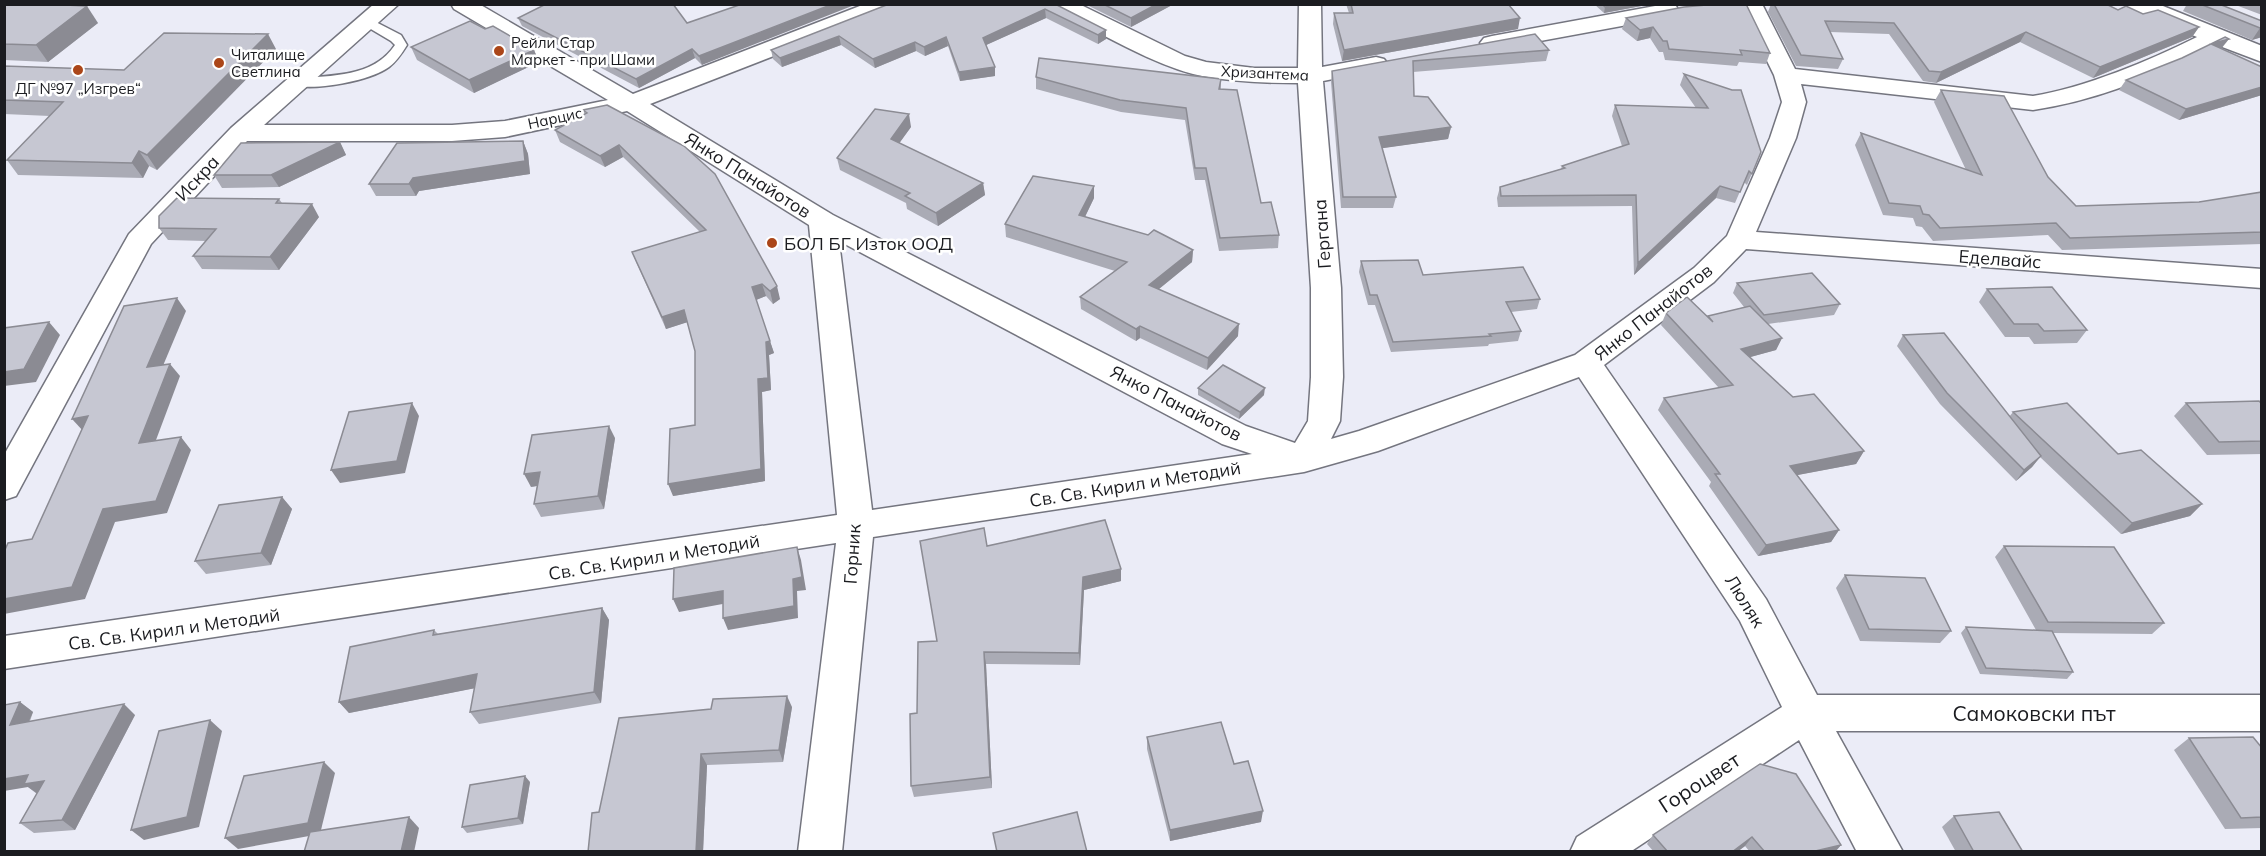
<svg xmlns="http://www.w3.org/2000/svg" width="2266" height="856" viewBox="0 0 2266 856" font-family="Mulish,sans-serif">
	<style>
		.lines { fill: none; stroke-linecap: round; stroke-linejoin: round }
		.lane-casing { stroke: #74757f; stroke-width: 3 }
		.street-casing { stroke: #74757f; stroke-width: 3 }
		.lane { fill: #fff; fill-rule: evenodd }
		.street { fill: #fff; fill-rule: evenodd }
		.wall { fill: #aaabb5 }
		.shaded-wall { fill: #8b8b93 }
		.building { fill: #c6c7d2; stroke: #8b8b93; stroke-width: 1.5 }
		.poi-dot { fill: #ab4619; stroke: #fff; stroke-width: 2 }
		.labels { text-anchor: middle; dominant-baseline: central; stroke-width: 5; stroke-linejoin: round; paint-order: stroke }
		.far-poi-label { font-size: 15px; fill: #1b1c20; stroke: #fff; text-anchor: start }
		.far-street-label { font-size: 15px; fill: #1b1c20; stroke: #fff }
		.street-label { font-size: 18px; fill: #1b1c20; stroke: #fff }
		.poi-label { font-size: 18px; fill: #1b1c20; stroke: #fff; text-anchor: start }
		.near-street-label { font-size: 21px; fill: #1b1c20; stroke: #fff }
	</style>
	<rect width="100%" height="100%" fill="#ebecf7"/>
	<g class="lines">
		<!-- lane casing -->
		<g class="lane-casing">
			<path id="lane" d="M368,18L401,35L407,45C402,53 397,61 389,67C370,81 315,91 292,85L290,82L292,79L297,78C331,76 374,77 395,45L391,41L364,25L362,22Z"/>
		</g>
		<!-- street casing -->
		<g class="street-casing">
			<g id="street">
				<path d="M374,4H399L264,125H452L505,121L608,100L454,9L451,4H479L633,94L865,4H898L895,9L650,104L833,215L1246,426L1295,443L1308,421L1311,377V288L1298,83C1266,83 1234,82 1202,76C1156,67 1096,30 1052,9L1049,4H1079L1185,56L1206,62L1254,68H1298L1299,4H1321L1322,67L1376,57L1384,59L1388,64L1384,69L1323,81L1341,288L1343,377L1340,421L1331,439L1359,431L1575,355L1694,268L1727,236L1770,138L1782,102L1774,75L1739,4H1762L1795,69L2033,96C2084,88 2151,60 2197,37L2129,9L2126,4H2158L2262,46V62L2217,45C2162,74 2095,101 2033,110L1801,84L1806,102L1796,138L1756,232L2262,269V288L1746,249L1714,282L1604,365L1766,599L1817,695H2262V731H1836L1903,852H1857L1799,740L1630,852H1570L1577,837L1782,707L1740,621L1579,377L1378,451L1304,472L873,537L842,852H798L836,543L4,669V636L837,515L809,225L627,111L505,137L452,141H247L151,244L16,496L4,500V455L129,234L231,128ZM839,241L1222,444L1252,454L872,510Z"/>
				<path d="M1666,4L1676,6L1679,11L1676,16L1492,50L1484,48L1480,43L1484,38L1492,36Z"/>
			</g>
		</g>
		<!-- lane -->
		<use href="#lane" class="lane"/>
		<!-- street -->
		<use href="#street" class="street"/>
	</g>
	<!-- wall -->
	<g class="wall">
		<path d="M4,4L98,23L48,62L4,60Z"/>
		<path d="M742,4L702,65L695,58L639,88L522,26L518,18L687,23Z"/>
		<path d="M889,4H1055L1106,30V39L1098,44L1046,18L986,45L995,67V76L960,81L948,46L925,56L916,51L875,68L841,45L782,67L773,59L771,50Z"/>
		<path d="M1085,4H1174L1131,27Z"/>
		<path d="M1346,4H1508L1518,29L1342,61L1333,24L1334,13H1349Z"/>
		<path d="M1594,4H1652L1604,13Z"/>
		<path d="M1771,4H2106L2118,10L2143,14L2199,27L2192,37L2093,78L2020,42L1936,83L1923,81L1889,34L1830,32L1843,59L1838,69L1796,66L1768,12Z"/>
		<path d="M2187,4H2219L2262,21V37L2252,40L2183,11Z"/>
		<path d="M2233,4H2262V15Z"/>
		<path d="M1626,18L1770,53L1766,64L1739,62L1737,66L1665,60L1663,52H1659L1650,38L1637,41L1622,29Z"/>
		<path d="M485,29L534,50L539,62L474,93L417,60L411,47Z"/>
		<path d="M1535,34L1549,50L1546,61L1413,72L1414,96L1451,127L1448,139L1382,148L1396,197L1393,208H1341L1331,82L1332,71Z"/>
		<path d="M276,49L157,170L149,166L143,178L18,175L7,160L50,116L4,114V66L124,70Z"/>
		<path d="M2222,49L2262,67V95L2179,120L2119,90L2126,80Z"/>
		<path d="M1684,74L1761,152L1747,185L1744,182L1735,203L1716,198L1634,275L1632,206L1498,207L1497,198L1500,187L1561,169L1562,166L1622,146L1612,116L1615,105L1696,108L1680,85Z"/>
		<path d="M1036,77L1221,79V89L1261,203L1279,235L1278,248L1219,251L1205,180H1195L1185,120L1121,112L1036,89Z"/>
		<path d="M1941,90L2048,177L2076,206L2199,202L2262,192V244L2062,250L2048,235L1933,241L1922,227L1916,226L1913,218L1883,215L1855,145L1861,133L1966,170L1934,102Z"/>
		<path d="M583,110L780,299L773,304L766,296L756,300L774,353L769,355L771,390L762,392L765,481L673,496L695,425V351L687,322L666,329L637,264L632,252L700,232L623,157L605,167L560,142L555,130L585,115Z"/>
		<path d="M911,127L899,143L983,183L985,195L938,226L907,209L906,203L840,170L837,158Z"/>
		<path d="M523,141L528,154L530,174L419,191L416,196H376L369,184Z"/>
		<path d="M340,142L346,155L279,187L222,188L214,175Z"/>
		<path d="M1094,198L1085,217L1193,250L1192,262L1159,289L1238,336L1207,370L1140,338L1136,341L1081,309L1080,297L1115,271L1006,237L1005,224Z"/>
		<path d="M279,199L282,203L319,217L279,270L202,269L193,256L206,241L168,240L159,228Z"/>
		<path d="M1361,261L1423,275L1540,299L1537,309L1511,312L1521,331L1518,341L1489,344L1488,346L1391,352L1375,305H1368L1359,272Z"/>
		<path d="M1737,283L1840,304L1834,315L1768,324L1782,338L1776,350L1750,357L1793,397L1864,451L1856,464L1797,475L1839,530L1831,542L1758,556L1709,486L1711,482L1658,410L1664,398L1719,388L1661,325L1666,313L1708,317L1744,307L1733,293Z"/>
		<path d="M1987,289L2087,330L2077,343L2034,344L2029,337H2005L1979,302Z"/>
		<path d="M1903,335L2009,417L2013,412L2118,454L2202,504L2190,516L2121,534L2040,457L2032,467L2016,481L1940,404L1897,346Z"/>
		<path d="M1198,388L1264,395L1239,419L1198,395Z"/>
		<path d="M2186,403L2262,404V454L2207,455L2174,416Z"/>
		<path d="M615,438L604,509L541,517L534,504L537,486L531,487Z"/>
		<path d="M282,497L292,509L271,565L206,574L195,561Z"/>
		<path d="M987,546L1121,581L1084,590L1080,665L986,664L992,788L914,797L911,786L917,713L937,641Z"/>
		<path d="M2004,546L2164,623L2152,634L2053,633L2073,672L2067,679L1980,674L1961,633L1966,627L2036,630L1995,557Z"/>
		<path d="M1845,575L1951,631L1940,643L1860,641L1836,588Z"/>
		<path d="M602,608L609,620L601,703L479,724L470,712L475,688L349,713L339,702L434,630L438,634Z"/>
		<path d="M20,702L33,712L30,721L135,715L75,830L34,833L20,823L37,794L28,787Z"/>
		<path d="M792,707L783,762L707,765L703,852H588L599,812L711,709Z"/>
		<path d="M1147,737L1234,764L1261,822L1170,841L1147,749Z"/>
		<path d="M2189,738L2262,748V828L2225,829L2174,750Z"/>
		<path d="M1760,764L1841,845L1835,852H1750L1745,846L1737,852H1654L1647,844L1653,835Z"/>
		<path d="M530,782L523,824L467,833L462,827Z"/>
		<path d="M1954,816L2023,852H1956L1942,827Z"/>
	</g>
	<!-- shaded-wall -->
	<g class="shaded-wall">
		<path d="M833,4H857L702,65L699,56Z"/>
		<path d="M1157,4H1174L1131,27V18Z"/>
		<path d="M1620,4H1652L1604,13L1605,7Z"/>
		<path d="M87,6L98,23L48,62L36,45Z"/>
		<path d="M1045,9L1046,18L984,46L983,38Z"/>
		<path d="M1520,18L1518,29L1342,61L1344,50Z"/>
		<path d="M1653,27L1650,38L1637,41L1640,30Z"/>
		<path d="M2199,27L2192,37L2093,78L2100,67Z"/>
		<path d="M2260,28H2262V37L2252,40Z"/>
		<path d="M1106,30V39L1098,44V35Z"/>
		<path d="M2026,32L2020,42L1936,83L1941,72Z"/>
		<path d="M268,34L276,49L157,170L147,155Z"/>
		<path d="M839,36L841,45L782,67L780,58Z"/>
		<path d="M946,37L948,46L925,56L924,47Z"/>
		<path d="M2229,39L2221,49L2211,44Z"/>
		<path d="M915,42L916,51L875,68L873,59Z"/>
		<path d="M692,49L695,58L639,88L636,79Z"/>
		<path d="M534,50L539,62L474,93L469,80Z"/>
		<path d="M995,67V76L960,81L959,72Z"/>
		<path d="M2262,87V95L2179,120L2186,109Z"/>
		<path d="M909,114L911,127L893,152L891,139Z"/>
		<path d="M1451,127L1448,139L1377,149L1379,137Z"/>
		<path d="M523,141L528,154L530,174L419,191L416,196L409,184L413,178Z"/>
		<path d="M340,142L346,155L279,187L271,175Z"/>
		<path d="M619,145L623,157L605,167L600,156Z"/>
		<path d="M139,151L149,166L143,178L132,163Z"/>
		<path d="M983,183L985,195L938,226L936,213Z"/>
		<path d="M1094,186V198L1080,227L1079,215Z"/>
		<path d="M1720,186L1716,198L1634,275L1638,263Z"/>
		<path d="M312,204L319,217L279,270L270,257Z"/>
		<path d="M1193,250L1192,262L1149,297V285Z"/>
		<path d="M762,284L766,296L756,300L752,287Z"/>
		<path d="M777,286L780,299L773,304L770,291Z"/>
		<path d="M177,298L186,311L157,380L147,367Z"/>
		<path d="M684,310L688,322L666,329L662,317Z"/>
		<path d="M49,322L60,335L36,382L4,386V372Z"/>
		<path d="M1239,324L1238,336L1207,370L1208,358Z"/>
		<path d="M1140,326V338L1136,341V329Z"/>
		<path d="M1782,338L1776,350L1736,361L1741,349Z"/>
		<path d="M770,341L774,353L769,355L771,390L762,392L765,481L673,496L668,484L758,379L766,342Z"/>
		<path d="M170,364L180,376L150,456L139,443Z"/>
		<path d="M1265,388L1264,395L1239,419L1240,412Z"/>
		<path d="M412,403L419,416L405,473L340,483L331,470Z"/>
		<path d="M88,416L84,432L72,419Z"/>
		<path d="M609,426L615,438L604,509L598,496Z"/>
		<path d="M181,437L191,450L167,513L115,522L85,599L4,614V599Z"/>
		<path d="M1864,451L1856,464L1782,478L1790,466Z"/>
		<path d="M2041,456L2032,467L2016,481L2024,470Z"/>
		<path d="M540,472L547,484L531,487L524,474Z"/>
		<path d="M282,497L292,509L271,565L261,553Z"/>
		<path d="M2202,504L2190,516L2121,534L2132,523Z"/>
		<path d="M1839,530L1831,542L1758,556L1766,545Z"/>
		<path d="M797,547L801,560L806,590L797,591L798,618L728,630L723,618L793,579Z"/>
		<path d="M1121,569V581L1084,590L1080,665L1079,653L1083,577Z"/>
		<path d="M723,591L728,603L679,612L673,599Z"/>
		<path d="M602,608L609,620L601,703L594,692Z"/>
		<path d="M984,652L986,664L992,788L990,777Z"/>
		<path d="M477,674L486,686L349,713L339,702Z"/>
		<path d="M787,696L792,707L783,762L779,750Z"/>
		<path d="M20,702L33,712L23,735L10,725Z"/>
		<path d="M124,704L135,715L75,830L62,820Z"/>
		<path d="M210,720L222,731L199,827L144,840L131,830Z"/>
		<path d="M701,754L707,765L703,852H696Z"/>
		<path d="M324,762L335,773L320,834L238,849L225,838Z"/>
		<path d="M28,775L44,781L38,794L28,787L4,791V779Z"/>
		<path d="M525,776L530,782L523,824L518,818Z"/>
		<path d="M1263,811L1261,822L1170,841V830Z"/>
		<path d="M409,817L419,828L414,852H401Z"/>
		<path d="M1752,837L1745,846L1737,852H1732Z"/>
		<path d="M1841,845L1835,852H1811Z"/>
	</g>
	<!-- building -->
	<g class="building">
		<path d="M4,4H42L87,6L36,45L4,44Z"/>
		<path d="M546,4H673L687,23L742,4H833L699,56L692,49L636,79L518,18Z"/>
		<path d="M889,4H1055L1106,30L1098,35L1045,9L983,38L995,67L959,72L946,37L924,47L915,42L873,59L839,36L780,58L771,50Z"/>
		<path d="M1103,4H1157L1131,18Z"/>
		<path d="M1351,4H1508L1520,18L1344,50L1334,13H1353Z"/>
		<path d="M1602,4H1620L1605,7Z"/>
		<path d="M1718,4H1746L1770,53L1740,50L1742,55L1669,49L1667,41H1663L1653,27L1640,30L1626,18L1684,7Z"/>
		<path d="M1774,4H2106L2118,10L2126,6L2143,14L2158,10L2199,27L2100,67L2026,32L1941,72L1929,71L1894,23L1825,21L1843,59L1801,55Z"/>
		<path d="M2200,4H2219L2262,21V28H2260Z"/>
		<path d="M470,21L485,29L493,26L534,50L469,80L411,47Z"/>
		<path d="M164,33L268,34L147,155L139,151L132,163L7,160L63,102L4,100V66L124,70Z"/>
		<path d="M1535,34L1549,50L1413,61L1414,96L1428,97L1451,127L1379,137L1396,197H1343L1332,71Z"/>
		<path d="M2225,37L2229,39L2211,44L2262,67V87L2186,109L2126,80L2182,58Z"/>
		<path d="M1039,58L1221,79L1219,89L1237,90L1261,203L1271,202L1279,235L1220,238L1206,168H1195L1186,108L1120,100L1036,77Z"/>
		<path d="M1684,74L1732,90H1741L1761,152L1752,174L1749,171L1740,192L1720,186L1638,263L1636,195L1501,196L1500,187L1565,168L1562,166L1629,144L1615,105L1708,108Z"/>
		<path d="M1941,90L2004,96L2048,177L2076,206L2199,202L2262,192V232L2070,238L2056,223L1940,228L1929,215L1923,214L1920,206L1889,203L1861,133L1982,175Z"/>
		<path d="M607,105L684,146L715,174L777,286L770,291L762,284L752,287L770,341L766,342L768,378L758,379L761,469L668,484L670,429L695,425V351L684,310L662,317L632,252L706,230L619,145L600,156L555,130L587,113L583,110Z"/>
		<path d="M875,109L909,114L891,139L983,183L936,213L905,196L910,193L837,158Z"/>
		<path d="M523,141L525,161L413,178L409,184H369L397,143Z"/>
		<path d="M340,142L271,175H214L241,143Z"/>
		<path d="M1033,176L1094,186L1079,215L1148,235L1154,230L1193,250L1149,285L1239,324L1208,358L1140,326L1136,329L1080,297L1127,262L1005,224Z"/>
		<path d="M177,198L279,199L276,203L312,204L270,257L193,256L216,229L159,228V216Z"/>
		<path d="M1418,260L1423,275L1523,267L1540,299L1506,302L1521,331L1489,334L1491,336L1393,342L1377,295H1370L1361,261Z"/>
		<path d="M1812,273L1840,304L1764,315L1737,283Z"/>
		<path d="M2052,287L2087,330L2044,331L2038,324H2014L1987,289Z"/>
		<path d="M1687,297L1713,322L1708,316L1750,306L1782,338L1741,349L1793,397L1814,394L1864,451L1790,466L1839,530L1766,545L1715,474H1720L1664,398L1733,385L1666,313Z"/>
		<path d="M177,298L147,367L170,364L139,443L181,437L156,501L103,509L72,587L4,599V552L8,543L32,539L88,416L72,419L124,306Z"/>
		<path d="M49,322L24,369L4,372V328Z"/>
		<path d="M1944,333L2041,456L2024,470L1947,393L1903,335Z"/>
		<path d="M1223,365L1265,388L1240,412L1198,388Z"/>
		<path d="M2259,401L2262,404V441L2219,442L2186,403Z"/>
		<path d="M412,403L397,461L331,470L349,412Z"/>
		<path d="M2067,403L2118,454L2141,450L2202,504L2132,523L2013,412Z"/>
		<path d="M609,426L598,496L534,504L540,472L524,474L532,435Z"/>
		<path d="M282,497L261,553L195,561L219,505Z"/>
		<path d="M1105,520L1121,569L1083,577L1079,653L984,652L990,777L911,786L910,714L917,713L918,642L937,641L920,541L984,528L987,546Z"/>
		<path d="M2004,546L2114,547L2164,623L2048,622Z"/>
		<path d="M797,547L802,577L793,579L794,606L723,618V591L673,599L674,568Z"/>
		<path d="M1845,575L1925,578L1951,631L1869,629Z"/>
		<path d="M602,608L594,692L470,712L477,674L339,702L350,647L434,630L433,635Z"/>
		<path d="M1966,627L2052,631L2073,672L1986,668Z"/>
		<path d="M787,696L779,750L701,754L696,852H588L592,813L599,812L619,718L711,709L713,699Z"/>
		<path d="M20,702L10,725L124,704L62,820L20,823L44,781L24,784L28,775L4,779V705Z"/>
		<path d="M210,720L187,817L131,830L159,731Z"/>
		<path d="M1221,722L1234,764L1248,761L1263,811L1170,830L1147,737Z"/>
		<path d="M2253,737L2262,748V817L2241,818L2189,738Z"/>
		<path d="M324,762L308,823L225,838L244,776Z"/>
		<path d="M1760,764L1796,774L1841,845L1811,852H1765L1752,837L1732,852H1668L1653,835Z"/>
		<path d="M525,776L518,818L462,827L470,785Z"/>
		<path d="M1077,812L1087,852H997L993,833Z"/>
		<path d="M1999,812L2023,852H1974L1954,816Z"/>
		<path d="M409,817L401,852H304L310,832Z"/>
	</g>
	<!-- markers -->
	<g class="poi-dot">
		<circle cx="499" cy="51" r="6"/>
		<circle cx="219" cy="63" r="6"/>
		<circle cx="78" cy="70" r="6"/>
		<circle cx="772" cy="243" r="6"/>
	</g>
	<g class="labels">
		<!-- far-poi labels -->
		<g class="far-poi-label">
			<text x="511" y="42">Рейли Стар<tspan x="511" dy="17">Маркет - при Шами</tspan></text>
			<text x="231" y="54">Читалище<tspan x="231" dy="17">Светлина</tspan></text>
			<text x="78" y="88" text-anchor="middle">ДГ №97 „Изгрев“</text>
		</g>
		<!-- far-street labels -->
		<g class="far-street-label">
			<text transform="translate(1265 73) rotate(3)">Хризантема</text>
			<text transform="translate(555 118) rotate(-12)">Нарцис</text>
		</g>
		<!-- street labels -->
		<g class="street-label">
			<text transform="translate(748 175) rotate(32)">Янко Панайотов</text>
			<text transform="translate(197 178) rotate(-47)">Искра</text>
			<text transform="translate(1322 234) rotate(-94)">Гергана</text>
			<text transform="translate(2000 259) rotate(4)">Еделвайс</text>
			<text transform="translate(1653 312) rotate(-38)">Янко Панайотов</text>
			<text transform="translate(1176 403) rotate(27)">Янко Панайотов</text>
			<text transform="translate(1135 484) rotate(-9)">Св. Св. Кирил и Методий</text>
			<text transform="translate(852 554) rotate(-86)">Горник</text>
			<text transform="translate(654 557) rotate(-9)">Св. Св. Кирил и Методий</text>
			<text transform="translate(1745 601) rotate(58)">Люляк</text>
			<text transform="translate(174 629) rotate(-8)">Св. Св. Кирил и Методий</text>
		</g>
		<!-- poi labels -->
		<g class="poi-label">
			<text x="784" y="243">БОЛ БГ Изток ООД</text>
		</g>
		<!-- near-street labels -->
		<g class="near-street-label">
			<text x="2034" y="713">Самоковски път</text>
			<text transform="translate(1699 782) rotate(-33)">Гороцвет</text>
		</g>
	</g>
	<!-- border -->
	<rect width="2266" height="856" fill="none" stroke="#1b1c20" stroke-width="12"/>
</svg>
